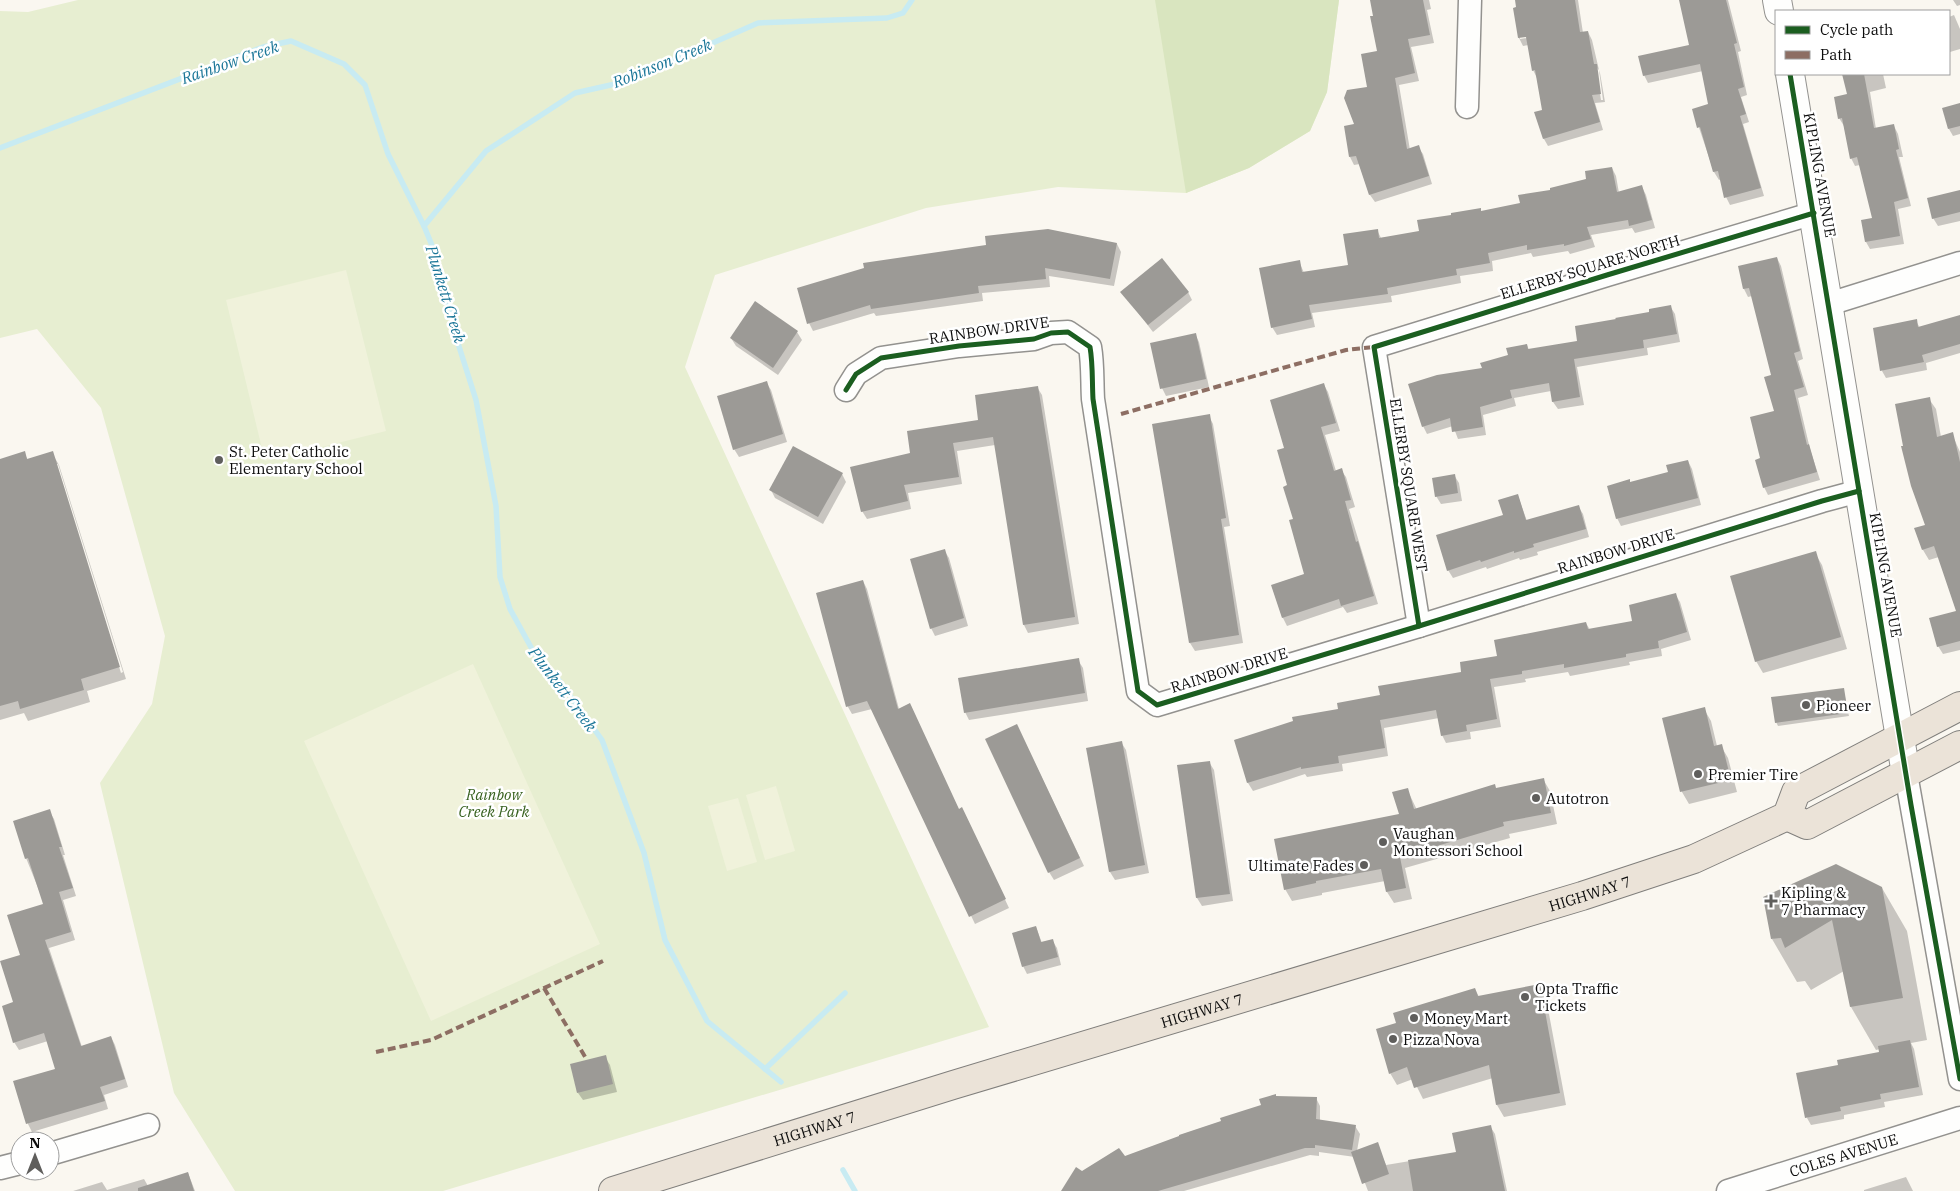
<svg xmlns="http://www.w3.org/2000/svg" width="1960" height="1191" viewBox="0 0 1960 1191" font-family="'IBM Plex Serif',serif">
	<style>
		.green { fill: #e7eed1 }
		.forest { fill: #d9e5bf }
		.pitch { fill: #f0f2db }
		.shadow { fill: #0003; fill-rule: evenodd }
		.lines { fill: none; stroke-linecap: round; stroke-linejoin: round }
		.stream { stroke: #c8ebf2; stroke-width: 5.5 }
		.building { fill: #9c9a96 }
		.minor-casing { stroke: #93928f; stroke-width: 25 }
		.tertiary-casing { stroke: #93928f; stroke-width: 30 }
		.primary-casing { stroke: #807f7c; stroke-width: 30 }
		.minor { stroke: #fefefd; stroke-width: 22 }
		.tertiary { stroke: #fefefd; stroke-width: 28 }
		.primary { stroke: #ebe3d8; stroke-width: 28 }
		.quiet { stroke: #8d6e63; stroke-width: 4; stroke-dasharray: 8 4; stroke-linecap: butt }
		.cycleway-casing { stroke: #fff; stroke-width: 8 }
		.cycleway { stroke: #1b5e20; stroke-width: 5 }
		.poi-dot { fill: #5f5e5c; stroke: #fff; stroke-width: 2 }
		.labels { text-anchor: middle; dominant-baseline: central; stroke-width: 5; stroke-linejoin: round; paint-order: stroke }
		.street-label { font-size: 15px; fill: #0c0c0c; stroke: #fff }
		.poi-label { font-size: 15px; fill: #0c0c0c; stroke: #fff; text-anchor: start }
		.park-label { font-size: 15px; font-style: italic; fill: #37611f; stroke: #fff }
		.water-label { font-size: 16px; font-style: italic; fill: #1b7698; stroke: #fff }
	</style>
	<rect width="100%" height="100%" fill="#faf7f0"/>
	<!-- green -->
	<path class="green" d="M78,0H1339L1327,92L1310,131L1249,168L1186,193L1058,187L926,208L715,275L685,367L989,1027L443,1191H235L174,1093L100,783L152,704L165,636L101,408L37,329L0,338V11L28,12Z"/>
	<!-- forest -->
	<path class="forest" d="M1155,0H1339L1327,92L1310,131L1249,168L1186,193Z"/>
	<!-- pitch -->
	<g class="pitch">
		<path d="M346,270L386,431L265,461L226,300Z"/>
		<path d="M473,664L600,944L431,1021L304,741Z"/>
		<path d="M776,786L795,851L765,860L746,795Z"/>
		<path d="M738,798L757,862L727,871L708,806Z"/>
	</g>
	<!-- shadow -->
	<g class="shadow">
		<path d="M1372,0H1429L1431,9L1427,10L1434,43L1411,47L1419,81L1399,85L1410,150L1418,147L1423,154L1432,184L1375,202L1370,195L1360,164L1354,165L1350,157L1356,125L1369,88L1378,51Z"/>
		<path d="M1517,0H1578L1583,33L1588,32L1592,40L1599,70L1596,67L1601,100H1603L1599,70L1600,73L1605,102L1595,103L1603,130L1548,146L1544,139L1543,110L1537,78L1533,70L1529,45L1523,46L1519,38ZM1520,37H1533L1520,39Z"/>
		<path d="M1680,0H1728L1741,51L1738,52L1747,95L1741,97L1749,122L1743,124L1764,196L1730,205L1726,197L1721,179L1719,180L1714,172L1693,110L1710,105L1703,71L1648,83L1644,75L1690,46Z"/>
		<path d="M1953,0H1960V5L1957,6Z"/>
		<path d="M1954,15L1960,29V49L1950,52L1949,17Z"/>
		<path d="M1844,74H1883L1886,88L1870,92L1876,129L1894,126L1898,134L1903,157H1899L1911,206L1898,209L1904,244L1870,249L1866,242L1873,219L1860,165L1855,166L1851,158L1844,126L1839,118L1849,95Z"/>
		<path d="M1960,105V134L1953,136L1949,129Z"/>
		<path d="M1612,168L1616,176L1619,193L1642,187L1646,195L1655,228L1635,233L1632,228L1591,235L1595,247L1570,254L1568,251L1533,257L1531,253L1492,261L1493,271L1460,276L1461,283L1391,296L1392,302L1312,313L1315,327L1277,335L1272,327L1299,261L1304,273L1349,266L1377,230L1381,238L1421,233L1481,212L1521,204L1552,191L1587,179Z"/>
		<path d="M1960,191V221L1938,226L1933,218Z"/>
		<path d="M1117,244L1121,252L1114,286L1049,276L1050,287L982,293L983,301L876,316L874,313L813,331L809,323L987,246Z"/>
		<path d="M1777,258L1781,266L1803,359L1798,361L1808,395L1798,398L1810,449L1820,480L1768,495L1764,487L1762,459L1775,412L1773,376L1752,296L1748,297L1744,289L1739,267Z"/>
		<path d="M1122,292H1188L1192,300L1153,332Z"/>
		<path d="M1670,306L1675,314L1680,342L1647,348L1648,355L1577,367L1584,405L1558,409L1553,402L1551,391L1514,398L1516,406L1483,415L1486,435L1458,439L1453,426L1427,434L1423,426L1483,369L1527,345L1529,350L1579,342L1651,313Z"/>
		<path d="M1960,316V353L1926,363L1927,370L1886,378L1882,371L1916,321L1920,328Z"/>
		<path d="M797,332L802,340L778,375L736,346L731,338Z"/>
		<path d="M1195,334L1199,342L1209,387L1166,396L1162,388Z"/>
		<path d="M766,382L771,390L787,442L739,457L734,449Z"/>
		<path d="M1324,385L1328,392L1340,431L1325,435L1336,471L1341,470L1346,477L1355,507L1349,509L1378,604L1347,613L1343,607L1287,626L1283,618L1272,586L1305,575L1289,486L1286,448Z"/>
		<path d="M1037,387L1042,395L1079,624L1028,633L1024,625L995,445L957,451L962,484L908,493L911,509L867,519L862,511L912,454L980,421Z"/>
		<path d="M1929,399L1936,409L1941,437L1952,434L1960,452V601L1939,557L1929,560L1923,550L1926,526Z"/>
		<path d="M1209,416L1213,424L1230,526L1224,527L1243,643L1195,651L1190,643L1153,425Z"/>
		<path d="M24,453L28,460L52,453L59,465L126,679L87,691L90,702L28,721L24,713L0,720V460ZM56,464H58L123,672L121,673Z"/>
		<path d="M1688,461L1692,469L1701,505L1621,526L1617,518L1630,483L1670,473Z"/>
		<path d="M842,474L846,482L823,524L775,498L771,490Z"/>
		<path d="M1454,475L1459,483L1462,501L1441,504L1436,496Z"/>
		<path d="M1518,496L1527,521L1578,506L1583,514L1589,537L1537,552L1538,555L1520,560L1519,558L1487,569L1486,567L1453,578L1448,570L1505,516Z"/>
		<path d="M944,550L949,558L968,626L935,636L931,628Z"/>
		<path d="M1815,553L1822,565L1847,649L1763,673L1756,661Z"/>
		<path d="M863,581L867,589L899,709L959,810L966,817L1009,908L975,924L872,709L852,714L848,707L817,593Z"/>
		<path d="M1675,594L1680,602L1691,640L1661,649L1662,656L1629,662L1630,665L1570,676L1568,672L1525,679L1526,682L1494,687L1501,727L1470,732L1471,739L1446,743L1442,735L1439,718L1384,728L1388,756L1342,764L1343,771L1307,777L1305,774L1253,791L1248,783L1235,740L1463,673L1498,657L1586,623L1590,630L1633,622Z"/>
		<path d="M1960,612V650L1943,654L1938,646Z"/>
		<path d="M1078,660L1083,668L1088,701L969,720L965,712Z"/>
		<path d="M1843,689L1849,716L1778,726L1776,722Z"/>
		<path d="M1704,709L1711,721L1717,746H1721L1728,758L1737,792L1689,804L1682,792L1663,719Z"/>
		<path d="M1021,734L1084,866L1054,880L1049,872Z"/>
		<path d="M1121,742L1126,750L1149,873L1115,880L1110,872L1087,749Z"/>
		<path d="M1209,762L1214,770L1233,901L1202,906L1197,898L1178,766Z"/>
		<path d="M1543,779L1550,791L1557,824L1509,834L1510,838L1405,868L1412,899L1394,903L1387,892L1385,881L1322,893V895L1292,901L1285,889L1400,815L1407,789L1417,810Z"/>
		<path d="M49,811L54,819L65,855H63L76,896L63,900L75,940L49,948L82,1047L111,1037L115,1045L128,1087L104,1095L108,1109L32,1132L28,1124L15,1082L56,1070L48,1041L19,1050L14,1042L15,1003L21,956L45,905L26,858Z"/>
		<path d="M1882,888L1907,931L1927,1040L1911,1043L1914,1049L1923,1095L1884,1102L1885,1107L1844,1115V1119L1811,1125L1807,1118L1840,1066L1881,1053L1880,1049L1876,1050L1851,1007L1844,971L1811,990L1805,981L1797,982L1772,939Z"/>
		<path d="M1036,927L1042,943L1052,940L1057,948L1061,965L1027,974L1023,966Z"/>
		<path d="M1539,986L1546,998L1566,1105L1504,1117L1497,1105L1493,1078L1423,1099L1413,1079L1397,1085L1390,1073L1398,1024L1475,989L1479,997Z"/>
		<path d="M605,1057L610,1065L617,1092L583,1100L578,1093Z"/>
		<path d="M1276,1097L1316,1098L1320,1106V1121L1355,1126L1360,1134L1357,1151L1377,1144L1386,1165L1458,1153L1490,1126L1495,1134L1507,1191H1368L1355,1157L1319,1152V1156L1310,1155L1184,1191H1062L1082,1173L1222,1122L1263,1106Z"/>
		<path d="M188,1173L195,1191H73L102,1182L107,1190L144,1179L148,1186Z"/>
		<path d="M1906,1177L1913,1191H1864V1190Z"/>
	</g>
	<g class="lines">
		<!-- stream -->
		<g class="stream">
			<path d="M0,148L263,47L291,41L344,64L365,85L388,154L424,226L436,255L456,337L476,400L496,506L500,577L510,609L538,660L558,679L602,740L644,853L665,940L707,1021L781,1082"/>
			<path d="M424,226L486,151L575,93L624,82L758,23L887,18L903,13L912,0"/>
			<path d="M765,1069L845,993"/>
			<path d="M843,1170L855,1191"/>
		</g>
	</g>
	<!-- building -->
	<g class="building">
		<path d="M1370,0H1423L1430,35L1408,39L1415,73L1395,78L1407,149L1419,145L1429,176L1369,195L1356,156L1349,157L1344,126L1354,124L1344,98L1347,90L1367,87L1361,54L1377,51L1370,16H1373Z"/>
		<path d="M1515,0H1575L1580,32L1588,31L1594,64H1597L1601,94L1592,95L1600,122L1543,139L1534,112L1542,110L1535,70L1532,71L1526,37L1518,38L1513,8L1516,7Z"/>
		<path d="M1679,0H1726L1737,43L1734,44L1744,87L1738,89L1746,114L1740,116L1761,188L1724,198L1718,171L1713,172L1700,127L1697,128L1692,109L1708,104L1700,64L1643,76L1638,56L1689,45Z"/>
		<path d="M1842,74H1864L1874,128L1894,124L1899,149L1896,150L1908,198L1894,202L1900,236L1865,242L1861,220L1872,218L1857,157L1850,159L1842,118L1838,119L1834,97L1847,94Z"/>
		<path d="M1960,103V126L1948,129L1942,108Z"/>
		<path d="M1612,167L1617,192L1642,185L1652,220L1629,226L1628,220L1587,227L1591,239L1564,246V244L1527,250V245L1488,253L1490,263L1456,269L1457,275L1387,288L1388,294L1309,305L1312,319L1271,328L1259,268L1300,260L1302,272L1348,265L1343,234L1378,229L1379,238L1419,231L1417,220L1451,215V213L1481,208V211L1520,203L1518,195L1550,190V188L1586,179L1585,171Z"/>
		<path d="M1960,190V212L1932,219L1927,198Z"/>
		<path d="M1048,229L1117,243L1110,279L1045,268L1046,279L978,286L979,293L871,309L870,305L807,324L797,288L864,268L863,263L986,245L985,236Z"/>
		<path d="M1777,257L1800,351L1794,353L1804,387L1794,390L1807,445L1809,444L1817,472L1763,488L1755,460L1760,458L1750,417L1774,411L1764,377L1771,375L1749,288L1743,289L1738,266Z"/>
		<path d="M1162,258L1189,292L1148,325L1120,292Z"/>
		<path d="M755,301L798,331L773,368L730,338Z"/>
		<path d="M1671,305L1677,334L1643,340L1644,348L1574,359L1580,397L1552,402L1549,383L1510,390L1512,398L1480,407L1483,427L1452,432L1450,418L1422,427L1408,384L1437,375L1482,368L1480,363L1508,355L1506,348L1527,344L1528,349L1577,341L1575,326L1616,319L1615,318L1649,312V309Z"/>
		<path d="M1960,315V344L1922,355L1924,362L1880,371L1873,328L1917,319L1918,327Z"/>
		<path d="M1196,333L1206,379L1160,389L1150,343Z"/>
		<path d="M767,381L783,434L733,450L717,396Z"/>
		<path d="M1324,383L1336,423L1321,427L1334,471L1342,468L1351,500L1345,501L1356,542L1358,541L1374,596L1341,606L1339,599L1282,618L1271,585L1304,574L1289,520L1293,519L1283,487L1287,485L1277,450L1284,448L1270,400Z"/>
		<path d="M1038,386L1075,617L1023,625L993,437L953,443L959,477L904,485L908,501L861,512L850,467L910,453L907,431L978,420L975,395Z"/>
		<path d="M1930,397L1937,437L1953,432L1960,462V641L1937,647L1929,618L1956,611L1934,546L1922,550L1914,528L1925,525L1911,486L1901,446H1903L1895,404Z"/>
		<path d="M1210,414L1226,518L1221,519L1239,635L1189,643L1152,424Z"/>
		<path d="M793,446L843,473L818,517L769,490Z"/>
		<path d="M25,451L27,459L53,451L120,667L81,679L84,690L20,709L18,701L0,706V459Z"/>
		<path d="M1688,460L1698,498L1616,519L1607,486L1630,479V482L1668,472L1666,465Z"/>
		<path d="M1455,474L1458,493L1435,497L1432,478Z"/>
		<path d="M1518,494L1526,520L1579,505L1586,529L1533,544L1534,547L1514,553V551L1481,562L1480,560L1447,571L1436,535L1503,515L1498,500Z"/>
		<path d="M945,549L964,618L930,629L910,559Z"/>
		<path d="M1816,551L1841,637L1755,662L1730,576Z"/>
		<path d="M863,580L898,709L910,703L959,809L962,807L1006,899L969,917L867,701L846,707L816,593Z"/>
		<path d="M1676,593L1687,632L1658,641L1659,648L1626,654V657L1564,668V664L1522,671V674L1490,679L1497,719L1466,725L1467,731L1441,736L1436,710L1380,720L1385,748L1338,756L1339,763L1301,769V767L1247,783L1234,740L1293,721L1292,717L1338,709L1337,703L1380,695L1378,686L1461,672L1460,662L1497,656L1494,640L1586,622L1588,629L1632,621L1629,605Z"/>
		<path d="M1079,658L1085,693L964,713L958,678Z"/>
		<path d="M1844,688L1848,713L1775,723L1771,697Z"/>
		<path d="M1705,707L1714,746L1722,744L1731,780L1680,792L1662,718Z"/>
		<path d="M1017,724L1080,858L1048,873L985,739Z"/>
		<path d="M1122,741L1145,865L1109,872L1086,748Z"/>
		<path d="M1210,761L1230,894L1196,898L1177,765Z"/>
		<path d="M1544,778L1551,813L1503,822L1504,826L1400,857L1406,888L1386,892L1381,869L1316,881V883L1284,890L1274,839L1399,814L1392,792L1408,788L1414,809L1495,784L1496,788Z"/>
		<path d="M50,809L62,847H59L73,888L59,892L71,932L45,940L81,1046L111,1036L125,1079L100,1087L105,1101L26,1124L13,1081L55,1069L44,1033L13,1043L2,1006L13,1002L0,961L20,955L7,915L43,904L28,858L25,859L13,821Z"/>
		<path d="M1836,864L1882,887L1903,998L1850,1007L1832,920L1785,948L1781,938L1771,939L1763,897Z"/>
		<path d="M1036,926L1041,942L1053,939L1058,957L1022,967L1012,933Z"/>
		<path d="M1540,984L1560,1093L1496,1105L1489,1065L1414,1088L1407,1067L1389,1074L1376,1029L1396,1023L1393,1013L1475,988L1478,996Z"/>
		<path d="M1910,1040L1919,1087L1880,1094L1881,1099L1840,1107L1841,1111L1805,1118L1796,1073L1838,1065L1837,1060L1879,1052L1878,1046Z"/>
		<path d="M606,1055L613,1084L577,1093L570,1064Z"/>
		<path d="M1276,1094V1096L1317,1097L1316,1119L1356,1125L1352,1150L1315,1145V1148H1305L1158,1191H1061L1076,1167L1082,1171L1119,1148L1125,1156L1179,1136V1135L1221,1121L1220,1118L1261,1105L1259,1099Z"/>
		<path d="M1491,1125L1505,1191H1413L1408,1160L1456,1152L1452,1133Z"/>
		<path d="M1378,1142L1389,1174L1362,1184L1351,1152Z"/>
		<path d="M188,1172L194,1191H138V1188Z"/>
	</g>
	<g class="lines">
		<!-- minor casing -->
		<g class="minor-casing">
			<g id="minor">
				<path d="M1467,107L1470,0"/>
				<path d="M1829,304L1960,263"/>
				<path d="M846,390L856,374L881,358L959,346L1034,339L1051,333L1068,332L1090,347C1093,364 1092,382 1093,399L1138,691L1157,705L1419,626L1822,501L1859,491"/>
				<path d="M1419,626L1374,347L1607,275L1814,213"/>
				<path d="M1906,774L1960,1079"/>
				<path d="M50,1154L148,1125"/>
				<path d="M0,1168L20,1163"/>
				<path id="s1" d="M1728,1191L1960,1118"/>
			</g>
		</g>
		<!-- tertiary casing -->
		<g class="tertiary-casing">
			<g id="tertiary">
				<path d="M1777,0L1779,11"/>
				<path d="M1790,74L1906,774"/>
			</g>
		</g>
		<!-- primary casing -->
		<g class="primary-casing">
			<g id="primary">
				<path d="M1787,816L1807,825L1960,745"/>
				<path id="s2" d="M613,1191L953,1085L1582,896L1694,859L1787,816L1796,792L1960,706"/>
			</g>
		</g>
		<!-- minor -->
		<use href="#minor" class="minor"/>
		<!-- tertiary -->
		<use href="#tertiary" class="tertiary"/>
		<!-- primary -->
		<use href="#primary" class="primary"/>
		<!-- quiet -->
		<g class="quiet">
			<path d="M1121,414L1346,350L1374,347"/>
			<path d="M544,988L587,1060"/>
			<path d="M376,1052L431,1040L603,961"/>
		</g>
		<!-- cycleway casing -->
		<g class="cycleway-casing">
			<g id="cycleway">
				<path d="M1790,74L1911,805L1960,1079"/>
				<path d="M846,390L856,374L881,358L959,346L1034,339L1051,333L1068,332L1090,347C1093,364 1092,382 1093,399L1138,691L1157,705L1419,626L1822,501L1859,491"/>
				<path d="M1419,626L1374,347L1607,275L1814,213"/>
			</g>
		</g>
		<!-- cycleway -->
		<use href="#cycleway" class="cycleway"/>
	</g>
	<!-- markers -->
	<g class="poi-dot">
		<circle cx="219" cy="460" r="5"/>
		<circle cx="1806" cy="705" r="5"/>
		<circle cx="1698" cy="774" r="5"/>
		<circle cx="1536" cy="798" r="5"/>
		<circle cx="1383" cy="842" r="5"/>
		<circle cx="1364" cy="865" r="5"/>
		<path d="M1768.5 893.5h5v5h5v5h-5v5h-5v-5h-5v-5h5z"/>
		<circle cx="1525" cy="997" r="5"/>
		<circle cx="1414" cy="1018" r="5"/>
		<circle cx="1393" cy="1039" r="5"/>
	</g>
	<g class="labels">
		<!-- street labels -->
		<g class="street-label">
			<text transform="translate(1820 175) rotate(80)">KIPLING AVENUE</text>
			<text transform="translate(1590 267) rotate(-17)">ELLERBY SQUARE NORTH</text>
			<text transform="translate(989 330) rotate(-8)">RAINBOW DRIVE</text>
			<text transform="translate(1409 485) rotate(81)">ELLERBY SQUARE WEST</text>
			<text transform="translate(1616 551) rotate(-17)">RAINBOW DRIVE</text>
			<text transform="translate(1886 575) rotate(80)">KIPLING AVENUE</text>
			<text transform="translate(1229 670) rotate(-17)">RAINBOW DRIVE</text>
			<text stroke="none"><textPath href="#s2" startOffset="1021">HIGHWAY 7</textPath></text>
			<text stroke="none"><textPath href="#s2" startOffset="616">HIGHWAY 7</textPath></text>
			<text stroke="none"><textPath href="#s2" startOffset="211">HIGHWAY 7</textPath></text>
			<text stroke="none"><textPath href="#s1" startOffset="121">COLES AVENUE</textPath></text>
		</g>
		<!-- poi labels -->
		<g class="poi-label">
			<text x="229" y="451">St. Peter Catholic<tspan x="229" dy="17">Elementary School</tspan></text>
			<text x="1816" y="705">Pioneer</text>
			<text x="1708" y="774">Premier Tire</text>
			<text x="1546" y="798">Autotron</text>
			<text x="1393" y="833">Vaughan<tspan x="1393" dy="17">Montessori School</tspan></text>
			<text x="1354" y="865" text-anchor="end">Ultimate Fades</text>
			<text x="1781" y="892">Kipling &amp;<tspan x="1781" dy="17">7 Pharmacy</tspan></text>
			<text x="1535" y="988">Opta Traffic<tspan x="1535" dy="17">Tickets</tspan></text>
			<text x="1424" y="1018">Money Mart</text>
			<text x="1403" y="1039">Pizza Nova</text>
		</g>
		<!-- park labels -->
		<g class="park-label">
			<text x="494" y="794">Rainbow<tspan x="494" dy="17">Creek Park</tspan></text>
		</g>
		<!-- water labels -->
		<g class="water-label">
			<text transform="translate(230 62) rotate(-19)">Rainbow Creek</text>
			<text transform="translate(662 63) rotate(-22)">Robinson Creek</text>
			<text transform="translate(446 294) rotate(73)">Plunkett Creek</text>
			<text transform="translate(563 689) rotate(53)">Plunkett Creek</text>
		</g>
	</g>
	<!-- legend -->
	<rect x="1775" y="10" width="175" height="65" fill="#ffffff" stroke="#9e9e9e"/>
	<rect x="1785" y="26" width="25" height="8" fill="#1b5e20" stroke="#9e9e9e"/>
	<text x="1820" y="35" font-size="15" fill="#0c0c0c">Cycle path</text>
	<rect x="1785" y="51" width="25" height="8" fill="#8d6e63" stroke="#9e9e9e"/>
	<text x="1820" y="60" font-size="15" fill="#0c0c0c">Path</text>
	<!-- north arrow -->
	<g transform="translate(35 1156)"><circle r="24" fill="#ffffff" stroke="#9e9e9e"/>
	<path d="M0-4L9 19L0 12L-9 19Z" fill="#5f5e5c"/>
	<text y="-8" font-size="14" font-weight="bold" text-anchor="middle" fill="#0c0c0c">N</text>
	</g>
</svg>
